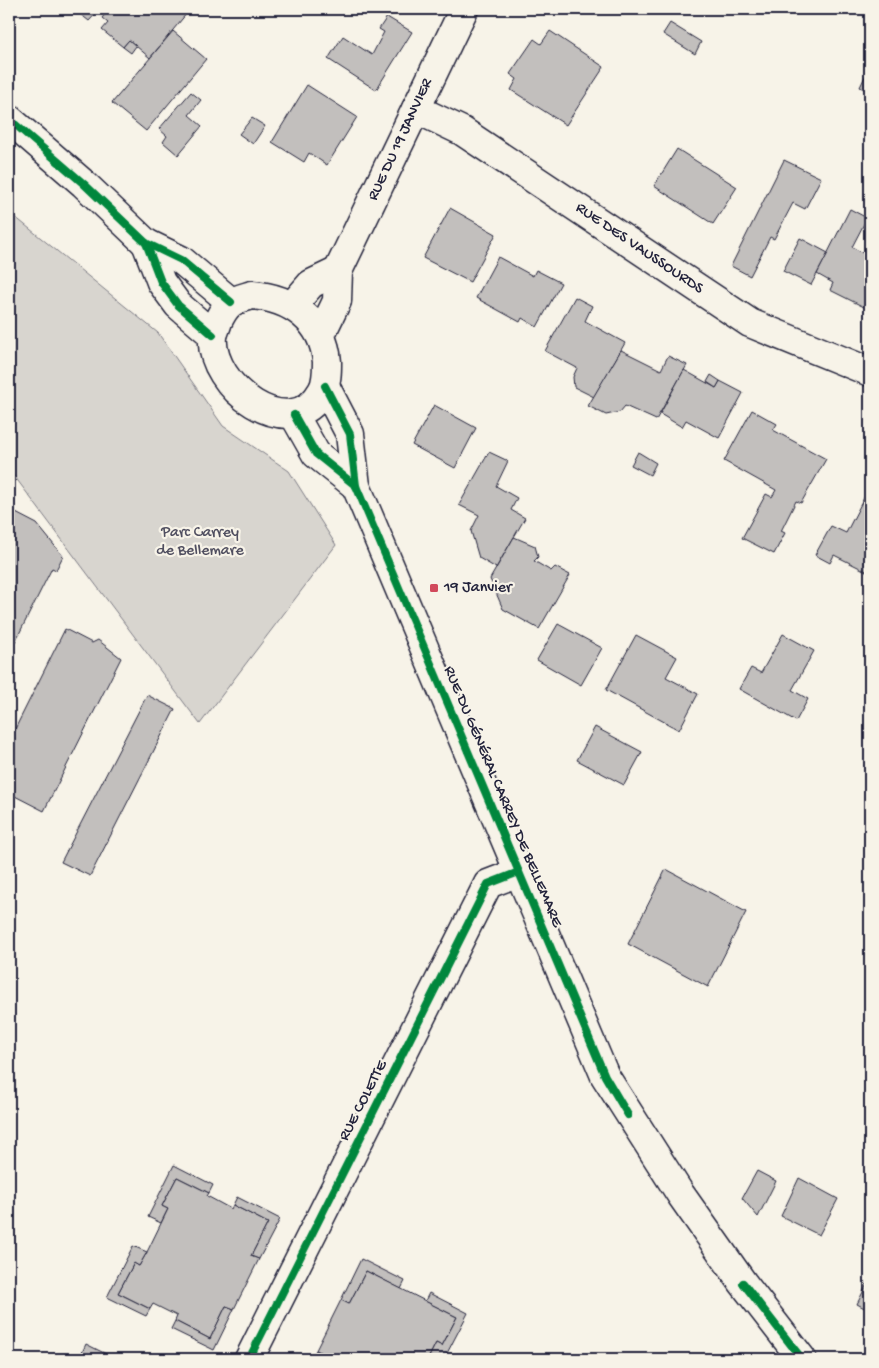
<svg xmlns="http://www.w3.org/2000/svg" width="879" height="1368" viewBox="0 0 879 1368" font-family="'Gochi Hand',sans-serif">
	<style>
		.green { fill: #d8d5cf; stroke: #7d7c85 }
		.building { fill: #c2bfbd; stroke: #22223b }
		.lines { fill: none; stroke-linecap: round; stroke-linejoin: round }
		.minor-casing { stroke: #22223b; stroke-width: 31 }
		.minor { stroke: #f7f3e8; stroke-width: 28 }
		.cycleway-casing { stroke: #f7f3e8; stroke-width: 11 }
		.cycleway { stroke: #00873e; stroke-width: 8 }
		.poi-dot { fill: #d1495b; stroke: #f7f3e8; stroke-width: 2 }
		.labels { text-anchor: middle; dominant-baseline: central; stroke-width: 4.5; stroke-linejoin: round; paint-order: stroke }
		.street-label { font-size: 16px; fill: #22223b; stroke: #f7f3e8 }
		.park-label { font-size: 16px; fill: #504f60; stroke: #f7f3e8 }
		.poi-label { font-size: 16px; fill: #22223b; stroke: #f7f3e8; text-anchor: start }
	</style>
	<rect width="100%" height="100%" fill="#f7f3e8"/>
	<filter id="ink" filterUnits="userSpaceOnUse"><feTurbulence type="fractalNoise" baseFrequency=".02" numOctaves="2"/><feDisplacementMap in="SourceGraphic" scale="10" xChannelSelector="R" yChannelSelector="G"/><feConvolveMatrix kernelMatrix="1 2 1 2 8 2 1 2 1" color-interpolation-filters="sRGB"/></filter>
	<g filter="url(#ink)">
		<!-- green -->
		<path class="green" d="M9,212L158,333L223,426L289,471L336,545L200,724L9,469Z"/>
		<!-- building -->
		<g class="building">
			<path d="M74,9H100L89,21Z"/>
			<path d="M109,9H182L187,13L150,58L129,40L123,47L102,30L108,23L102,18Z"/>
			<path d="M387,17L412,32L376,90L328,59L343,36L372,55L384,32L379,29Z"/>
			<path d="M670,23L701,42L695,54L663,34Z"/>
			<path d="M173,31L206,59L146,131L112,103Z"/>
			<path d="M550,31L604,67L566,125L511,90L517,79L510,74L534,39L541,44Z"/>
			<path d="M129,40L136,46L131,53L123,47Z"/>
			<path d="M870,66V92L860,87Z"/>
			<path d="M307,85L357,117L327,165L309,153L304,162L272,142Z"/>
			<path d="M191,92L201,100L189,115L202,126L178,155L163,142L167,136L159,129Z"/>
			<path d="M252,118L265,126L253,144L239,134Z"/>
			<path d="M677,149L737,187L713,224L654,186Z"/>
			<path d="M784,160L821,178L805,209L793,203L774,239L770,237L750,276L731,266Z"/>
			<path d="M450,208L496,234L470,282L423,258Z"/>
			<path d="M850,209L867,218L852,247L870,257V310L830,290L833,283L817,274Z"/>
			<path d="M800,238L828,253L811,285L783,271Z"/>
			<path d="M498,257L533,276L536,270L561,283L537,327L522,318L520,322L476,298Z"/>
			<path d="M575,297L592,306L585,321L625,343L594,397L574,387L573,377L577,368L545,351Z"/>
			<path d="M621,350L661,370L668,356L687,365L656,420L625,406L620,412L606,415L588,406Z"/>
			<path d="M684,370L716,388L720,381L743,393L719,438L686,420L682,427L660,414Z"/>
			<path d="M711,375L720,381L716,388L707,382Z"/>
			<path d="M434,405L476,428L455,468L412,445Z"/>
			<path d="M752,410L777,424L773,430L826,459L801,503L796,501L781,531L785,533L774,554L742,538L766,494L772,497L776,490L724,461Z"/>
			<path d="M489,452L508,461L496,486L517,498L511,510L525,518L496,568L479,558L471,531L479,515L459,505Z"/>
			<path d="M638,452L656,463L650,475L631,465Z"/>
			<path d="M866,494L870,497V573L834,555L830,563L815,555L831,526L846,533Z"/>
			<path d="M12,511L37,524L63,556L56,570L52,568L9,654V519Z"/>
			<path d="M514,537L535,546L538,557L534,561L551,571L555,567L570,575L539,629L503,609L490,579Z"/>
			<path d="M558,624L602,648L581,685L537,660Z"/>
			<path d="M65,629L92,643L98,640L121,658L44,811L9,793V741Z"/>
			<path d="M783,634L814,651L792,690L808,699L796,721L739,689L751,668L761,673Z"/>
			<path d="M636,635L677,657L666,677L698,694L679,730L606,690Z"/>
			<path d="M147,695L175,709L90,876L61,862Z"/>
			<path d="M595,727L642,752L624,785L577,760Z"/>
			<path d="M666,869L746,912L708,987L628,944Z"/>
			<path d="M174,1165L213,1185L209,1193L177,1177L162,1206L168,1209L161,1223L148,1217Z"/>
			<path d="M757,1171L776,1181L758,1217L742,1198Z"/>
			<path d="M177,1177L209,1193L207,1196L231,1209L233,1205L268,1223L251,1256L259,1259L234,1309L226,1306L210,1339L175,1321L177,1316L153,1304L150,1309L118,1293L134,1263L139,1266L147,1252L168,1209L162,1206Z"/>
			<path d="M799,1178L838,1199L819,1235L781,1216Z"/>
			<path d="M237,1197L280,1219L259,1259L251,1256L268,1223L233,1205Z"/>
			<path d="M133,1246L147,1252L139,1266L134,1263L118,1293L150,1309L146,1316L107,1297Z"/>
			<path d="M361,1259L405,1281L401,1289L366,1271L349,1304L341,1300Z"/>
			<path d="M366,1271L457,1317L442,1346L436,1343L428,1359H321L324,1354L316,1350L341,1300L349,1304Z"/>
			<path d="M870,1278V1311L857,1304Z"/>
			<path d="M429,1293L468,1313L444,1359L429,1357L436,1343L442,1346L457,1317L425,1301Z"/>
			<path d="M226,1306L234,1309L214,1350L171,1329L175,1321L210,1339Z"/>
			<path d="M86,1344L116,1359H97L90,1355L88,1359H79Z"/>
			<path d="M316,1350L324,1354L321,1359H311Z"/>
		</g>
		<g class="lines">
			<!-- minor casing -->
			<g class="minor-casing">
				<g id="minor">
					<path d="M416,109L462,131L750,323L870,372"/>
					<path d="M9,119L84,184L146,243L181,260L231,302"/>
					<path d="M146,243L161,282L178,305L213,335"/>
					<path d="M252,295C291,298 324,321 327,362C327,371 327,383 322,391C291,448 208,386 213,336C214,331 217,326 218,321C221,315 225,307 231,303C236,299 246,297 252,295Z"/>
					<path d="M292,306L311,284L338,271"/>
					<path d="M321,334L337,301L338,271L464,9"/>
					<path d="M325,386L350,434L356,486L605,1076L681,1195L743,1283L802,1359"/>
					<path d="M294,415L316,454L356,486"/>
					<path d="M249,1359L488,884L519,872"/>
				</g>
			</g>
			<!-- minor -->
			<use href="#minor" class="minor"/>
			<!-- cycleway casing -->
			<g class="cycleway-casing">
				<g id="cycleway">
					<path d="M9,119L84,184L146,243L181,260L231,302"/>
					<path d="M146,243L161,282L178,305L213,335"/>
					<path d="M325,386L350,434L356,486L605,1076L628,1115"/>
					<path d="M294,415L316,454L356,486"/>
					<path d="M743,1283L802,1359"/>
					<path d="M249,1359L488,884L519,872"/>
				</g>
			</g>
			<!-- cycleway -->
			<use href="#cycleway" class="cycleway"/>
		</g>
	</g>
	<!-- markers -->
	<rect class="poi-dot" x="429" y="583" width="10" height="10" rx="2.5"/>
	<g class="labels">
		<!-- street labels -->
		<g class="street-label">
			<text transform="translate(401 140) rotate(-65)">RUE DU 19 JANVIER</text>
			<text transform="translate(639 249) rotate(34)">RUE DES VAUSSOURDS</text>
			<text transform="translate(502 797) rotate(67)">RUE DU GÉNÉRAL CARREY DE BELLEMARE</text>
			<text transform="translate(364 1101) rotate(-63)">RUE COLETTE</text>
		</g>
		<!-- park labels -->
		<g class="park-label">
			<text x="200" y="533">Parc Carrey<tspan x="200" dy="18">de Bellemare</tspan></text>
		</g>
		<!-- poi labels -->
		<g class="poi-label">
			<text x="444" y="588">19 Janvier</text>
		</g>
	</g>
	<!-- margin -->
	<rect width="879" height="1368" fill="none" stroke="#f7f3e8" stroke-width="30"/>
	<rect x="15" y="15" width="849" height="1338" fill="none" stroke="#22223b" stroke-width="2" filter="url(#ink)"/>
</svg>
